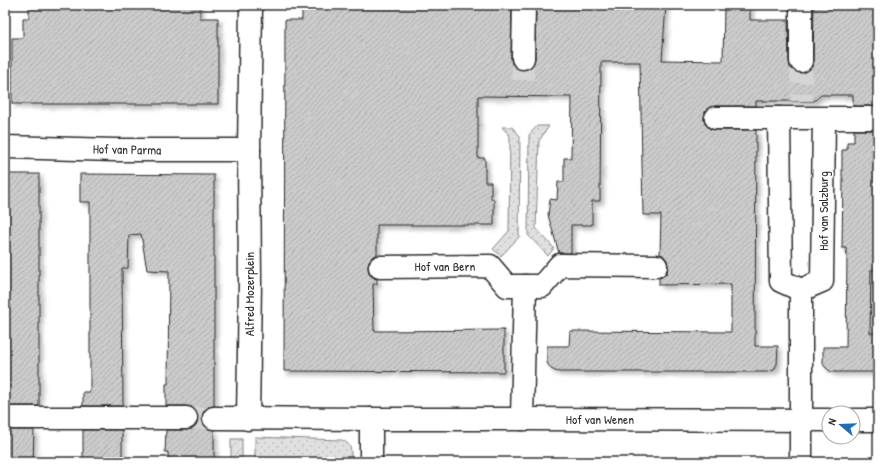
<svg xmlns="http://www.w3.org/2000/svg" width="883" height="467" viewBox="0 0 883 467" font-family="'Patrick Hand',sans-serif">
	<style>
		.grass { fill: url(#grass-dots); stroke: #868686 }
		.garden { fill: url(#garden-furrows); stroke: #868686 }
		.building { fill: url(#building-hatch); stroke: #2b2b2b; filter: url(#shadow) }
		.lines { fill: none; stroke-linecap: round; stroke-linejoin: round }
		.minor-tunnel { stroke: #d5d5d5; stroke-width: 22; stroke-dasharray: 22 11; stroke-linecap: butt }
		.minor-casing { stroke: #2b2b2b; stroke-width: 25 }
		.minor { stroke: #fff; stroke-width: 22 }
		.labels { text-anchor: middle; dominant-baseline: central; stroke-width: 3; stroke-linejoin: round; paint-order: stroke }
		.street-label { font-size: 13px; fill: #2b2b2b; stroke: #fff }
	</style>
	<defs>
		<pattern id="grass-dots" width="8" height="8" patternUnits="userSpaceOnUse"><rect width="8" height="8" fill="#e0e0e0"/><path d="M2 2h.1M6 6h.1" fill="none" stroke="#c0c0c0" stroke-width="1.8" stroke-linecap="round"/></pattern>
		<pattern id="garden-furrows" width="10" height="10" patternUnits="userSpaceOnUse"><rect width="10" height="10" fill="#e0e0e0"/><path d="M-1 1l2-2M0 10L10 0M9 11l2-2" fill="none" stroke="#c0c0c0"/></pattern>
		<pattern id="building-hatch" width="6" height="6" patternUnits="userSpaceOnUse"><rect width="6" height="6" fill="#cbcbcb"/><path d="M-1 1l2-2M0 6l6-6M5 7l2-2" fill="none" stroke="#aeaeae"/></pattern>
		<filter id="shadow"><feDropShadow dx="3.5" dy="3.5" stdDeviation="2" flood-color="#0004"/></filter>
	</defs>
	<rect width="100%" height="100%" fill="#fff"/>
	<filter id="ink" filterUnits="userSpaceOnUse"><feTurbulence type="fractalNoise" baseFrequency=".025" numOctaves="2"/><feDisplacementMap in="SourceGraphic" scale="8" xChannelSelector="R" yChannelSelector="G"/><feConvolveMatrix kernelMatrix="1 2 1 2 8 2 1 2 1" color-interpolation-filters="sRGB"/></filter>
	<g filter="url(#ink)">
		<!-- grass -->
		<g class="grass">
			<path d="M537,126H549L539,141L536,228L554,248L548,256L528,235L529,135Z"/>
			<path d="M502,127H512L520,136L519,237L501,256L493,249L509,231L510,136Z"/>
			<path d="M255,437L342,440C353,445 351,452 351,462H255Z"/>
		</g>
		<!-- garden -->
		<rect class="garden" x="231" y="439" width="11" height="23"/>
		<!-- building -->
		<g class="building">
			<path d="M29,5H200V18H218V104H12V38H23V18H29Z"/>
			<path d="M302,5H512L511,58L512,64L516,68L523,70L529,69L533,65L535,59L536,5H666L662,60L723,61L724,5H750V20H788L789,61L790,68L795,72L801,73L808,72L812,67L813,61L814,5H878V108L871,106H853V95H821L814,101H756V106H716L709,107L705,112L704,118L705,124L710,129L716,130H756L755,346H778L777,364L774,370L767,372H559L555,371L551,369L547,363V346H569L570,331L731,332V284L659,285V278L662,277L667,273L668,266L667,260L663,255L660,254L661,215H643L640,62H601L600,201H592V225H571V253H559L548,215L550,199L557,200L558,182H564V158H571L572,97L478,96V158H485V182H491V199H494V225H377V255L373,256L369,261L368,267L369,274L374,278L377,279V284H373L374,331L504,330V372L284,371L285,20H302Z"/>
			<path d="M878,128V270H871L870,333H878V372H831L825,367L823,364V347H846L847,256L846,248H842L843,178H842V150H847V142H854V130H871Z"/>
			<rect x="5" y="174" width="34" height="232"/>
			<path d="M80,174L214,175V406L208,407L203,412L202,418L203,424L208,429L214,430V462H168V452H165L166,430H186L192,429L197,424L198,418L197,411L192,407L186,406H166V384H168L169,271L147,270L141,234L129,235L128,268H122L123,406H83V392H90V202H80Z"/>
			<path d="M5,430H34L33,462H5Z"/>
			<rect x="83" y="430" width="39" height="32"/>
		</g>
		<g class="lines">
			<!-- minor-tunnel -->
			<g class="minor-tunnel">
				<path d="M523,58V86"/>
				<path d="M801,61L802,101"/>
				<path d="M186,418H214"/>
			</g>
			<!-- minor casing -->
			<g class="minor-casing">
				<g id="minor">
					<path d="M801,5V61"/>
					<path d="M523,58L524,5"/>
					<path d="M716,118H871"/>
					<path d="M779,118L781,281L801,290V462"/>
					<path d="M5,147L115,150H249"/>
					<path d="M380,267L490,266L507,286H542L560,265L656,266"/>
					<path d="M801,290L822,281L824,119"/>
					<path d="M5,418H186"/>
					<path d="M214,418L371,419V462"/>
					<path d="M248,419L250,283L249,150L251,5"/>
					<path d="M371,419H522L829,420"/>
					<path d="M522,419L525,286"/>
					<path d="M853,420H878"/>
				</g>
			</g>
			<!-- minor -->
			<use href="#minor" class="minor"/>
		</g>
	</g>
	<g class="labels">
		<!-- street labels -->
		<g class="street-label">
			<text transform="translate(127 149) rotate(1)">Hof van Parma</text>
			<text transform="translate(823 211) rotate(-90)">Hof van Salzburg</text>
			<text x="445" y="266">Hof van Bern</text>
			<text transform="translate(249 294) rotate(-90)">Alfred Mozerplein</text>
			<text x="600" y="419">Hof van Wenen</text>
		</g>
	</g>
	<!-- margin -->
	<rect width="883" height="467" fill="none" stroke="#fff" stroke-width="20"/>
	<rect x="10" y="10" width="863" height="447" fill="none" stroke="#2b2b2b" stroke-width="1.5" filter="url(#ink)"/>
	<!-- north arrow -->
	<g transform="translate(841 425) rotate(289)"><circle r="19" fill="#ffffff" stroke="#aaaaaa"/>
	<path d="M0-3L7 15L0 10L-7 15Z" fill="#1f6fb2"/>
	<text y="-6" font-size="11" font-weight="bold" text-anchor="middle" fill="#2b2b2b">N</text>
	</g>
</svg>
